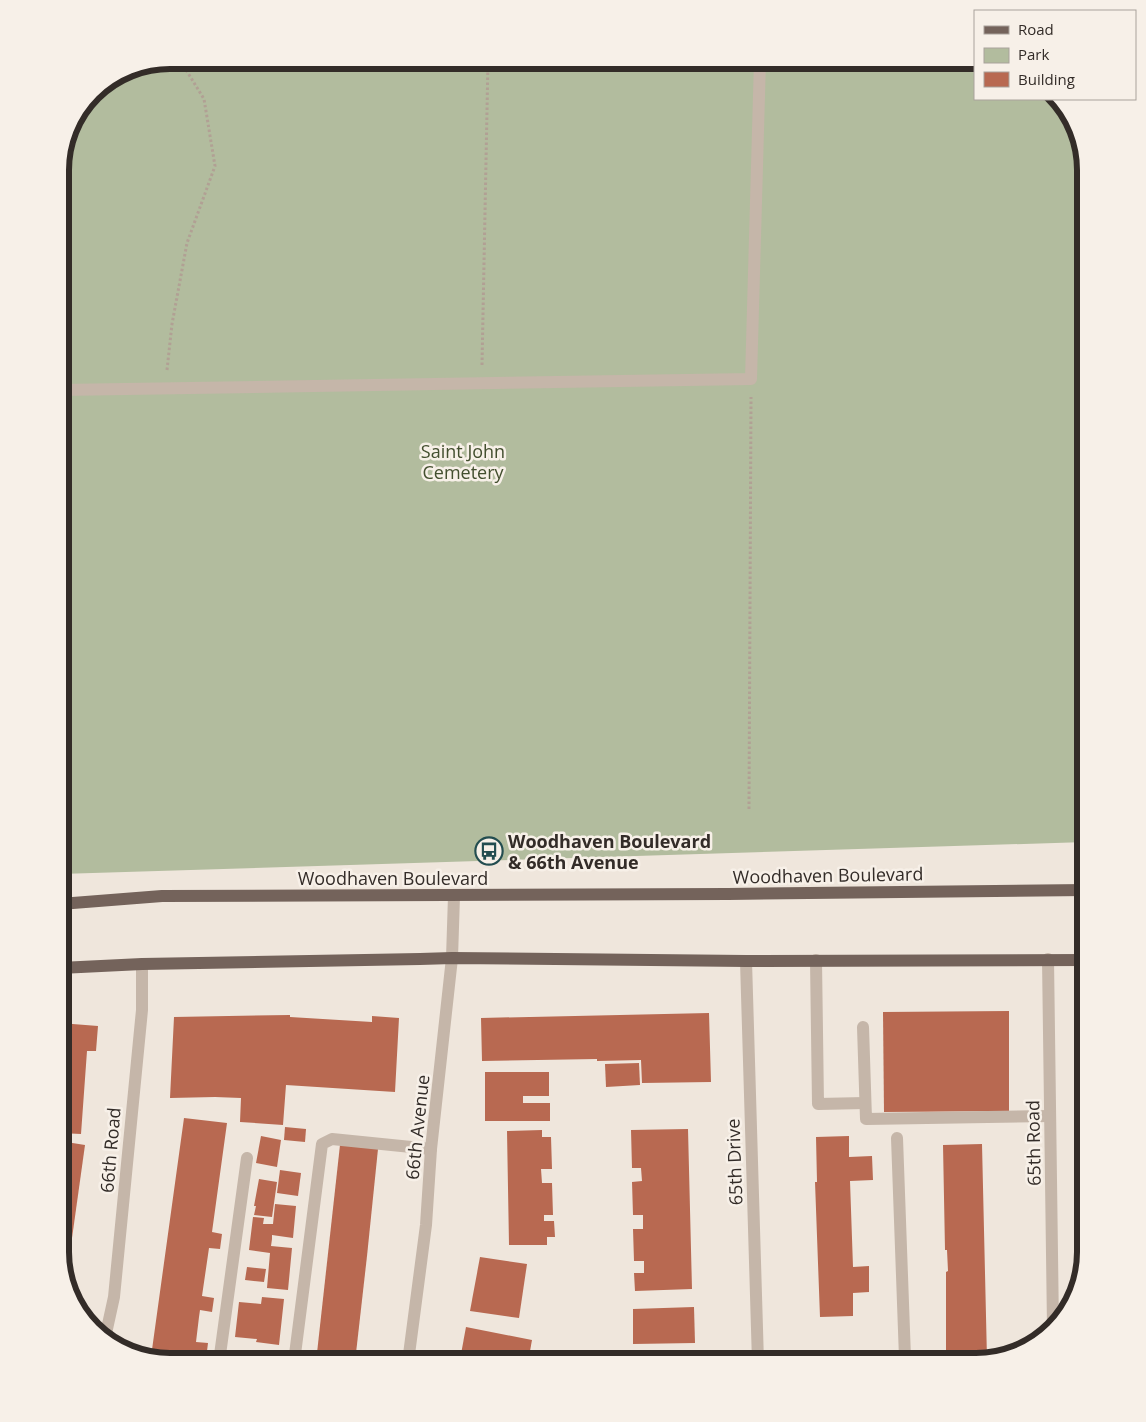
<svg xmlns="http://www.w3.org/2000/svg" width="1146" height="1422" viewBox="0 0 1146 1422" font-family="'Open Sans',sans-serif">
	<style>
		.green { fill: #b2bc9e }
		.building { fill: #b86951 }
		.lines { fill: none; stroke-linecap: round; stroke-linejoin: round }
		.path { stroke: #b1a094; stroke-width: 3; stroke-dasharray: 2.5 2.5; stroke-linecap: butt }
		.minor { stroke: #c5b6a9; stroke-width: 12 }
		.major { stroke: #74635b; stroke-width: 12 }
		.labels { text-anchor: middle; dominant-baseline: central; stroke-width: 5; stroke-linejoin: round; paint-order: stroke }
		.park-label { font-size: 18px; fill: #434f2f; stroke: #f7f0e8 }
		.poi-label { font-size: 18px; font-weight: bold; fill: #332c28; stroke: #f7f0e8; text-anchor: start }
		.street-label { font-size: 18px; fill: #332c28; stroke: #f7f0e8 }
		.rim { fill: none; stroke: #332c28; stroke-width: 6 }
	</style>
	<rect width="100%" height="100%" fill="#efe6dc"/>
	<!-- green -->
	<path class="green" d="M170,60H975V99H1057L1067,108L1086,170V842L60,874V162L71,121L97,87L128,68Z"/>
	<!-- building -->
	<g class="building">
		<path d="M1009,1011V1111L884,1112L883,1012Z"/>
		<path d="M709,1013L711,1082L642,1083L641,1060L597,1061V1059L482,1061L481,1018Z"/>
		<path d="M290,1015V1017L372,1022V1016L399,1018L395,1092L286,1085L283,1125L240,1122L241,1098L215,1097L170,1098L174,1017Z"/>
		<path d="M60,1023L98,1026L96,1051H87L81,1134L60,1133Z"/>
		<path d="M639,1063L640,1085L606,1087L605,1064Z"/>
		<path d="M1080,1067H1086V1119H1081Z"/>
		<path d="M485,1072H549V1096H523V1103H550V1121H485Z"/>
		<path d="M184,1118L227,1123L212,1232L222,1234L220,1249L209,1248L202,1296L214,1298L212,1312L200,1310L199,1317L196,1342L208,1343L207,1351L195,1350L193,1362H169L151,1357Z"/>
		<path d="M285,1127L306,1129L305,1142L284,1140Z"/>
		<path d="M688,1129L692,1289L635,1291L634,1273H644V1261H634L633,1229H643V1215H633L632,1182L642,1181L641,1168H632L631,1130Z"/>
		<path d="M542,1130V1137H551L552,1169H541L542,1183H552L553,1215H544V1221H554L555,1237H547V1245H509L507,1131Z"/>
		<path d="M261,1136L281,1140L277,1167L256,1163Z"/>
		<path d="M849,1136V1157L872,1156L873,1180L850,1181L853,1267L869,1266V1292L853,1293V1316L820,1317L815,1182H817L816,1137Z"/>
		<path d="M60,1141L85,1145L67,1274L60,1252Z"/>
		<path d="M982,1144L987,1359L977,1362H949V1353H946V1272L948,1271L947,1250H945L943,1145Z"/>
		<path d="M340,1145L378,1149L367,1256L355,1362H316Z"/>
		<path d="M280,1170L301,1173L298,1196L277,1193Z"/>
		<path d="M259,1179L277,1182L272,1217L254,1215L256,1206H254Z"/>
		<path d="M275,1204L296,1206L293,1238L272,1235V1239L271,1246L292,1248L288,1290L267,1288L270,1253L249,1250L253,1217L264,1218L263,1224H273Z"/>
		<path d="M480,1257L527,1264L519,1318L470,1311Z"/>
		<path d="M247,1267L266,1269L264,1282L245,1280Z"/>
		<path d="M262,1297L284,1299L279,1345L256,1342L257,1339L235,1337L239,1302L261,1304Z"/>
		<path d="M694,1307L695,1343L633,1344V1309Z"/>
		<path d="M466,1327L532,1340L528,1362H501L461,1354Z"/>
		<path d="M233,1352L255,1356L254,1362H231Z"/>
		<rect x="818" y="1355" width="22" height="7"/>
		<path d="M697,1357V1362H633V1358Z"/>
	</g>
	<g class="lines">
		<!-- path -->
		<g class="path">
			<path d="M482,365L488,60"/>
			<path d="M167,370L172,324L187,243L215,166L204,99L180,60"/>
			<path d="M749,809L751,397"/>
		</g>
		<!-- minor -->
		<g class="minor">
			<path d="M60,390L751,379L760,60"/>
			<path d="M1048,959L1053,1327"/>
			<path d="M816,960L818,1104L865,1103"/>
			<path d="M746,961L758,1362"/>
			<path d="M863,1027L866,1119L1050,1116"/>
			<path d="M897,1138L905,1358"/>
			<path d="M105,1338L114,1297L142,1010V964"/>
			<path d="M219,1362L247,1158"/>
			<path d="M294,1362L322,1144L332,1139L431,1149"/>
			<path d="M408,1362L426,1225L431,1149L452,958L454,896"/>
		</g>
		<!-- major -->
		<g class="major">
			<path d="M60,904L162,896L728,894L1086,890"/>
			<path d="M60,968L142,964L420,959L452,958L746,961L1086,960"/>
		</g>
	</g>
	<!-- icons -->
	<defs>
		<g id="bus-ring" transform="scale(1.4375)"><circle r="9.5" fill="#f7f0e8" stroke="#234d50" stroke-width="1.5"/><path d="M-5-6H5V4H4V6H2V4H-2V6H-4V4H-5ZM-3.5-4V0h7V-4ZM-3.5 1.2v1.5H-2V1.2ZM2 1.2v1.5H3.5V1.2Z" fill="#234d50"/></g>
	</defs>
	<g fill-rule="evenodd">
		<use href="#bus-ring" x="489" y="851"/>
	</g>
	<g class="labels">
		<!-- park labels -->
		<g class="park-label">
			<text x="463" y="451">Saint John<tspan x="463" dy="21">Cemetery</tspan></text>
		</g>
		<!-- poi labels -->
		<g class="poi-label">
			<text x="508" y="841">Woodhaven Boulevard<tspan x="508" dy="21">&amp; 66th Avenue</tspan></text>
		</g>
		<!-- street labels -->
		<g class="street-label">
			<text transform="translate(828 875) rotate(-1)">Woodhaven Boulevard</text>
			<text x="393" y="878">Woodhaven Boulevard</text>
			<text transform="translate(417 1127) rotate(-84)">66th Avenue</text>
			<text transform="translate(1033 1143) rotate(-91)">65th Road</text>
			<text transform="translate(110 1150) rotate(-85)">66th Road</text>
			<text transform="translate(734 1162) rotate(-92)">65th Drive</text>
		</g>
	</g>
	<!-- crop -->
	<path d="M0 0H1146V1422H0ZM170 69H976A101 101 0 0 1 1077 170V1252A101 101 0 0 1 976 1353H170A101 101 0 0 1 69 1252V170A101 101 0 0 1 170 69Z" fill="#f7f0e8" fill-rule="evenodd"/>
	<path class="rim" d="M170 69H976A101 101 0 0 1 1077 170V1252A101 101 0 0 1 976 1353H170A101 101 0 0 1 69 1252V170A101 101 0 0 1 170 69Z"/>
	<!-- legend -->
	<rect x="974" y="10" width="162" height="90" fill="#f7f0e8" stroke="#a9a29b"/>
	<rect x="984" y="26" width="25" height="8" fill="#74635b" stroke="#a9a29b"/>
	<text x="1018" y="35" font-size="15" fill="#332c28">Road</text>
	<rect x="984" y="48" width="25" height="15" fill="#b2bc9e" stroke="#a9a29b"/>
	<text x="1018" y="60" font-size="15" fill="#332c28">Park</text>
	<rect x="984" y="72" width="25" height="15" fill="#b86951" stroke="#a9a29b"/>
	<text x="1018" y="85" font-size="15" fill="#332c28">Building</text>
</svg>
